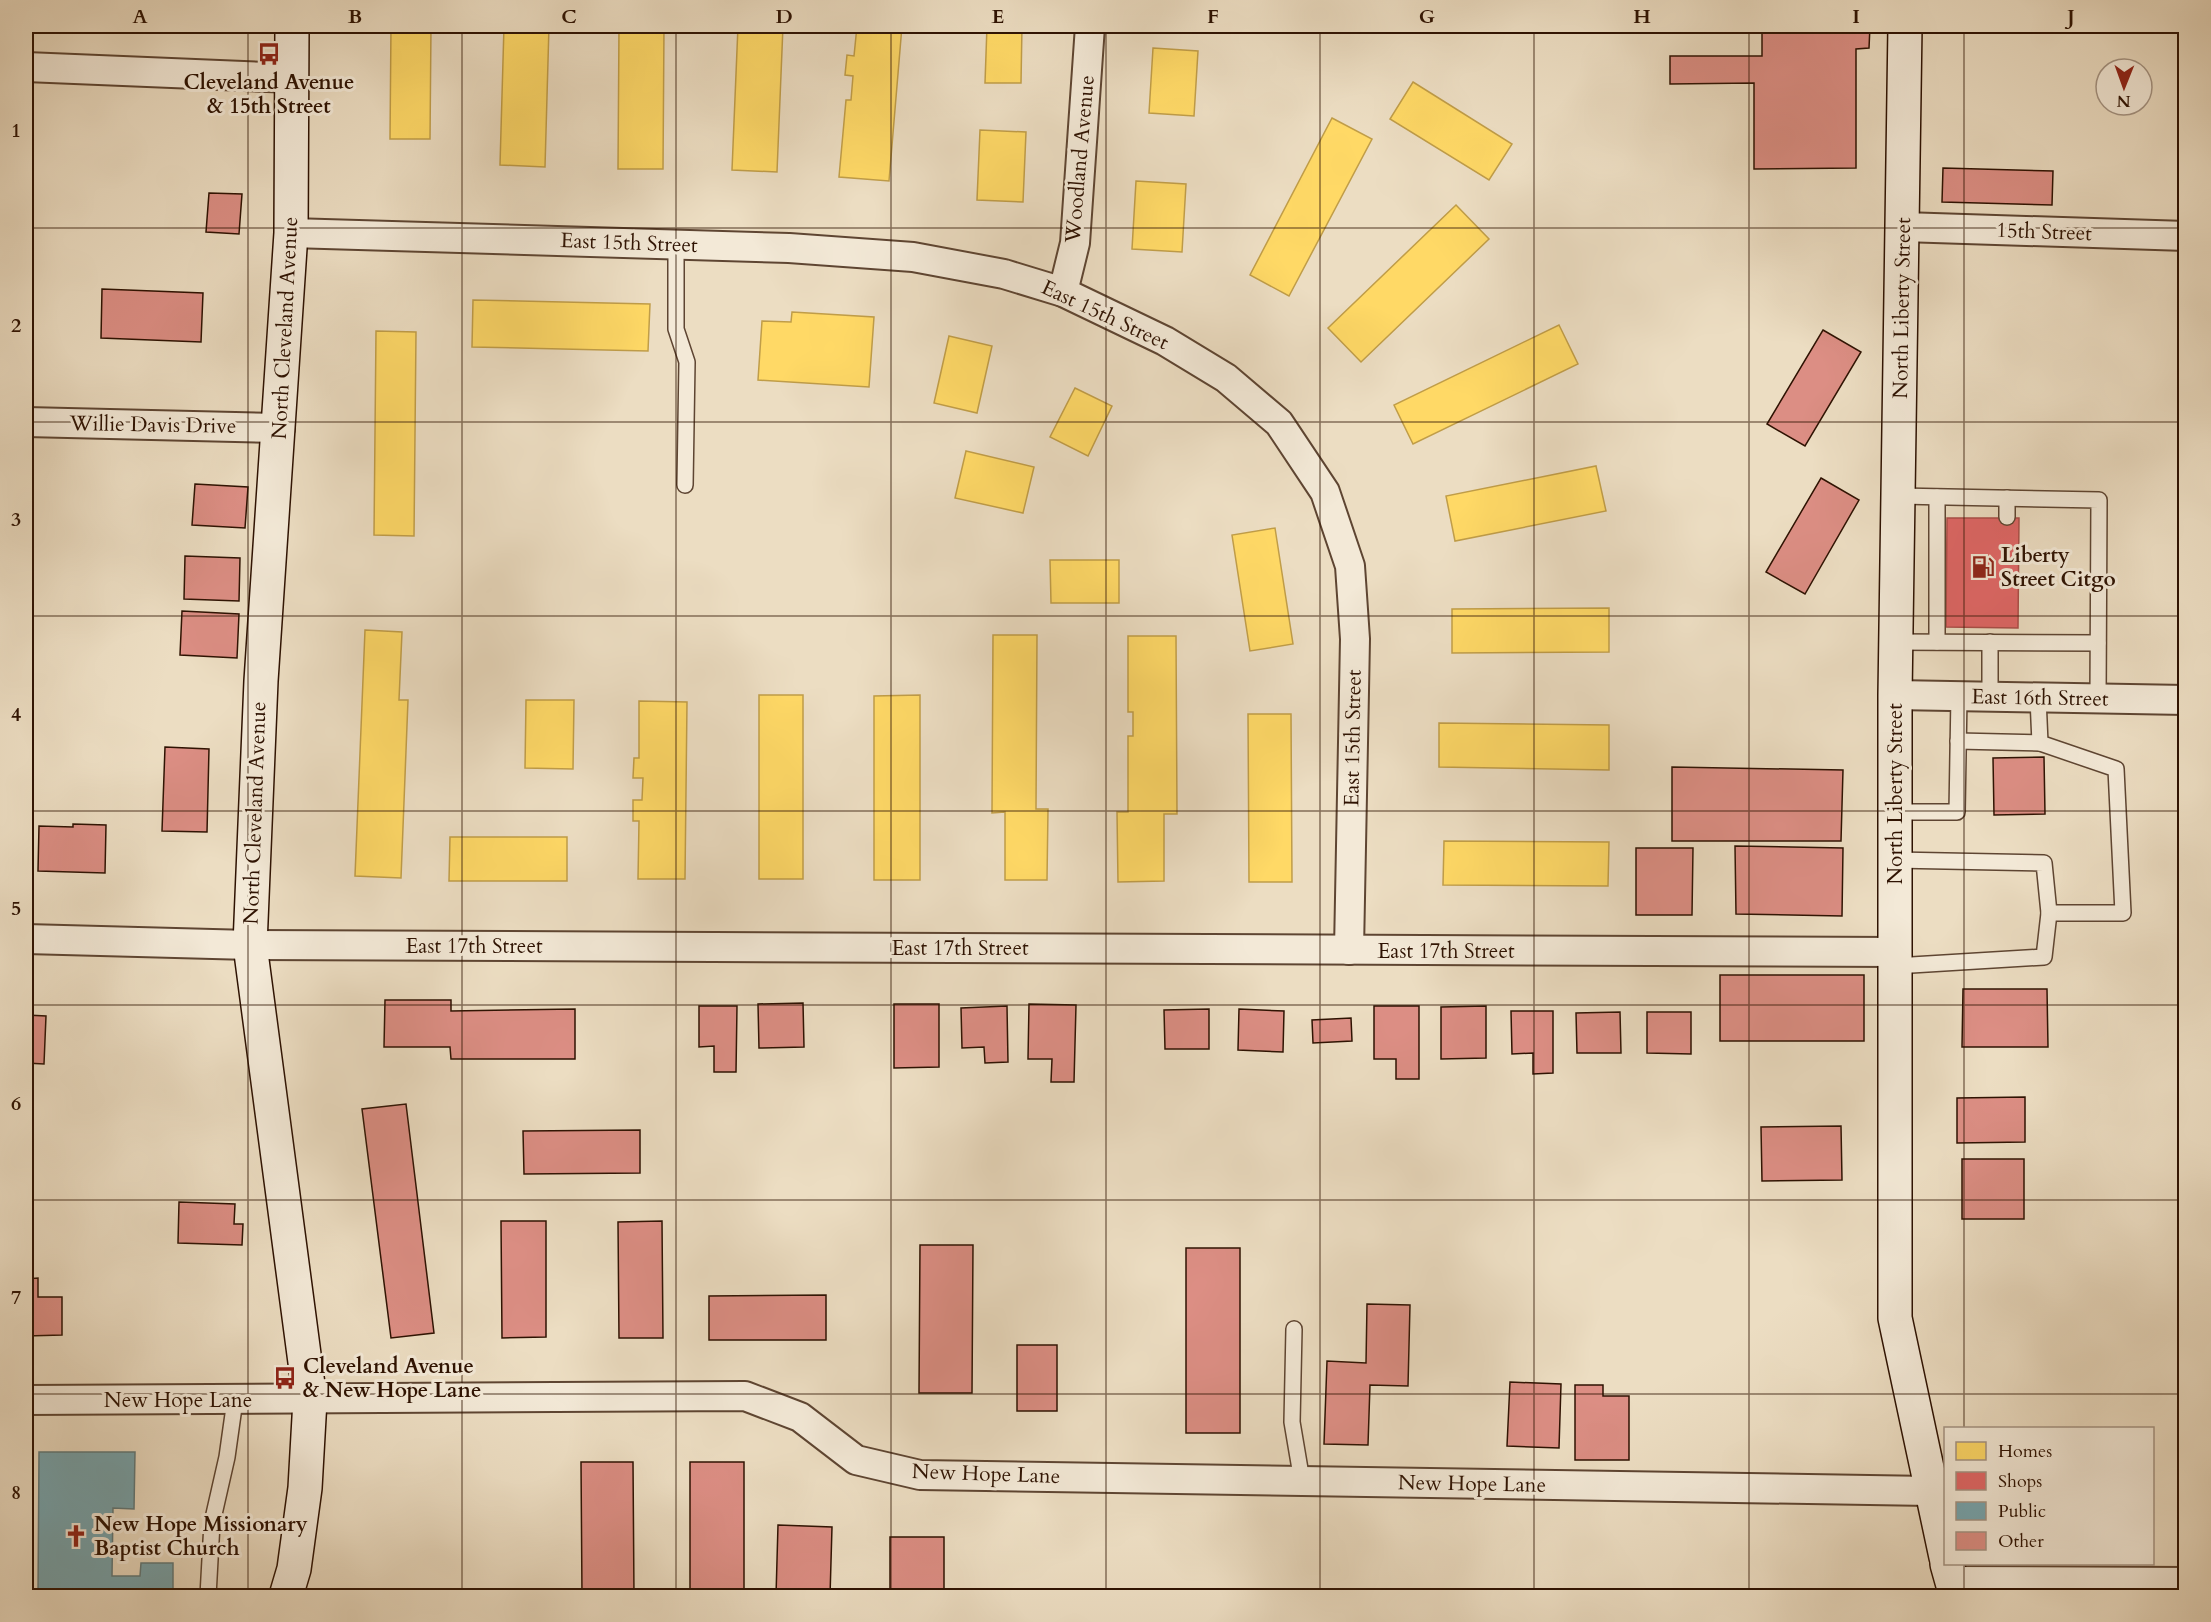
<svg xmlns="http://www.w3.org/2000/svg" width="2211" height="1622" viewBox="0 0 2211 1622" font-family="Cardo,serif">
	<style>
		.homes { fill: #ffd966; stroke: #c09d48; stroke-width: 1.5 }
		.shops { fill: #e06666; stroke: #ab4d48; stroke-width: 1.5 }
		.public { fill: #76a5af; stroke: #60797b; stroke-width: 1.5 }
		.building { fill: #dc8e84; stroke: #2e1202; stroke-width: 1.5 }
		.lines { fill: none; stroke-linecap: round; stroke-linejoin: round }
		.lane-casing { stroke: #5e4532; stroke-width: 18 }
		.street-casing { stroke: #5e4532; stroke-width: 32 }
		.secondary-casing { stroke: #2e1202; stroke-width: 36 }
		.lane { stroke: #f3e9d7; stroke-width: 15 }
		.street { stroke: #f3e9d7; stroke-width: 28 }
		.secondary { stroke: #f3e9d7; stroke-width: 33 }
		.grid { fill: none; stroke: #2e1202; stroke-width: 1.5; stroke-opacity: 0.55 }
		.labels { text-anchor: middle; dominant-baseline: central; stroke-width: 6; stroke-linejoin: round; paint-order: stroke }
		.poi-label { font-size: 21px; font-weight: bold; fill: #2e1202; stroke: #f3e9d7; text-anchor: start }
		.street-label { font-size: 21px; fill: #2e1202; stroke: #f3e9d7 }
		.neatline { fill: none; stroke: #2e1202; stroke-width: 2 }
		.grid-label { font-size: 20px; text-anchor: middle; font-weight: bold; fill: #2e1202 }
	</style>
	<rect width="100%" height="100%" fill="#ecddc2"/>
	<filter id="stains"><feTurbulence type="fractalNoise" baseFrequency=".00333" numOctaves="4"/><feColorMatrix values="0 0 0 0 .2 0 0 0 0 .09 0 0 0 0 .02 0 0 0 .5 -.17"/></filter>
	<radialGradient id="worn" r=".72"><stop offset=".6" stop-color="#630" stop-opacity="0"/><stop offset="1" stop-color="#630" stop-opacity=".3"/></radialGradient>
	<!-- homes -->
	<g class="homes">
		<path d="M391,26H431L430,139H390Z"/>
		<path d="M504,26H549L545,167L500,165Z"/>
		<path d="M619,26H664L663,169H618Z"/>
		<path d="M738,26H783L777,172L732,170Z"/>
		<path d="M857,26H902L889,181L839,177L846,100H851L853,76L845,75L847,55L854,56Z"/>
		<path d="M987,26H1022L1021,83H985Z"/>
		<path d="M1153,48L1198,51L1194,116L1149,113Z"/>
		<path d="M1413,82L1512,144L1489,180L1390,119Z"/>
		<path d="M1332,118L1372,139L1289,296L1250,275Z"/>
		<path d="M980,130L1026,132L1023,202L977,200Z"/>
		<path d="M1136,181L1186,184L1182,252L1132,249Z"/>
		<path d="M1456,205L1489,239L1361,362L1328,328Z"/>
		<path d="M473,300L650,304L648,351L472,347Z"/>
		<path d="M792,312L874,317L869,387L758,380L762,321L791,322Z"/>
		<path d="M1559,325L1578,364L1413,444L1394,405Z"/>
		<path d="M376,331L416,332L414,536L374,535Z"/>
		<path d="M949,336L992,346L977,413L934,403Z"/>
		<path d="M1075,388L1112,406L1088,456L1050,437Z"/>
		<path d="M966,451L1034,467L1023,513L955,498Z"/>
		<path d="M1596,466L1606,511L1455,541L1446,496Z"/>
		<path d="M1275,528L1293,644L1250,651L1232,535Z"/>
		<path d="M1050,560H1119V603H1051Z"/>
		<path d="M1609,608V652L1452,653V609Z"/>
		<path d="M365,630L402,632L399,700H408L401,878L355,876Z"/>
		<path d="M993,635H1037L1036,809H1048L1047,880H1005V812L992,813Z"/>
		<path d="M1128,636H1176L1177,814H1164V881L1118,882L1117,812H1128V736H1133V712H1128Z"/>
		<rect x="759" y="695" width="44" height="184"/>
		<path d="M920,695V880H874V696Z"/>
		<path d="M526,700H574L573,769L525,768Z"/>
		<path d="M639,701L687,702L685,879H638L639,821H633V800H642L643,778H633L634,758H639Z"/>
		<path d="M1248,714H1291L1292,882H1249Z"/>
		<path d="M1439,723L1609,725V770L1439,767Z"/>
		<path d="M450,837H567V881H449Z"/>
		<path d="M1444,841L1609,842L1608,886L1443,885Z"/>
	</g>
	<!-- shops -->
	<path class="shops" d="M1947,518H2019L2018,628L1946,627Z"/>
	<!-- public -->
	<path class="public" d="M39,1452H135L134,1509L113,1508L112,1576H140L141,1563H173V1596H38Z"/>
	<!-- building -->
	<g class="building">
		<path d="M1762,26H1870L1869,48L1856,49V168L1754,169V83L1670,84V56H1762Z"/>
		<path d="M1943,168L2053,171L2052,205L1942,202Z"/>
		<path d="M209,193L242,194L239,234L206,232Z"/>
		<path d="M102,289L203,293L201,342L101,338Z"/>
		<path d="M1823,330L1861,352L1805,446L1767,424Z"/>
		<path d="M1821,478L1859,500L1805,594L1766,572Z"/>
		<path d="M195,484L248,487L245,528L192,525Z"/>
		<path d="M185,556L240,558L239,601L184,599Z"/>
		<path d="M182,611L239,614L237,658L180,655Z"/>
		<path d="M165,747L209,749L207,832L162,831Z"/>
		<path d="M2044,757L2045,814L1994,815L1993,758Z"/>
		<path d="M1672,767L1843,770L1841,841H1672Z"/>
		<path d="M73,824L106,825L105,873L38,871L39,826L73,827Z"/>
		<path d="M1735,846L1843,848L1842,916L1736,914Z"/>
		<path d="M1636,848H1693L1692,915H1636Z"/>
		<rect x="1720" y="975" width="144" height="66"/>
		<path d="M1963,989H2047L2048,1047H1962Z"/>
		<path d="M385,1000H451V1011L575,1009V1059H451L450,1047H384Z"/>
		<path d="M803,1003L804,1047L759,1048L758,1004Z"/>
		<path d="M894,1004H939V1067L894,1068Z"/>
		<path d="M1029,1004L1076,1005L1074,1082H1051L1052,1059H1028Z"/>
		<path d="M699,1006H737L736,1072H714V1046L699,1047Z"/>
		<path d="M1007,1006L1008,1062L985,1063L984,1047L962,1048L961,1008Z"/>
		<path d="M1374,1006H1419V1079H1396V1059H1374Z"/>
		<path d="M1486,1006V1058L1441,1059V1007Z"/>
		<path d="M1209,1009V1049H1165L1164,1010Z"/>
		<path d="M1239,1009L1284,1011L1283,1052L1238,1050Z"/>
		<path d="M1511,1011H1553V1073L1533,1074V1053L1512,1054Z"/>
		<path d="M1620,1012L1621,1053H1577L1576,1013Z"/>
		<path d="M1647,1012H1691V1054L1647,1053Z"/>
		<path d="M26,1015L46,1016L44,1064L26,1063Z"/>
		<path d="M1351,1018L1352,1041L1313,1043L1312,1020Z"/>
		<path d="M2025,1097V1142L1957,1143V1098Z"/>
		<path d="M406,1104L434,1333L391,1338L362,1109Z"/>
		<path d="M1841,1126L1842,1180L1762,1181L1761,1127Z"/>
		<path d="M640,1130V1173L524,1174L523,1131Z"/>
		<rect x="1962" y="1159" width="62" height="60"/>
		<path d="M179,1202L235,1204L234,1224H243L242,1245L178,1243Z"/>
		<path d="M501,1221H546V1337L502,1338Z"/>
		<path d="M662,1221L663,1338H619L618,1222Z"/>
		<path d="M920,1245H973L972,1393H919Z"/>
		<rect x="1186" y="1248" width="54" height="185"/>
		<path d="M38,1278V1297H62V1335L26,1336V1279Z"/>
		<path d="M826,1295V1340H709V1296Z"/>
		<path d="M1367,1304L1410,1305L1408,1386L1370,1385L1368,1445L1324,1444L1327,1361L1366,1363Z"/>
		<rect x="1017" y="1345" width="40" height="66"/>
		<path d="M1510,1382L1561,1384L1559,1448L1507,1446Z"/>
		<path d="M1575,1385H1603V1396H1629V1460H1575Z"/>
		<path d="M581,1462H633L634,1596H582Z"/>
		<rect x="690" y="1462" width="54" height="134"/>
		<path d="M778,1525L832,1527L830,1596H776Z"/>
		<rect x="890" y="1537" width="54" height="59"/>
	</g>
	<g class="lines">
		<!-- lane casing -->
		<g class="lane-casing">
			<g id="lane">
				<path d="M676,245V329L687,362L685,485"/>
				<path d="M1899,496L2099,500L2098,699"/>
				<path d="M2007,517V498"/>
				<path d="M1896,642L2098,643"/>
				<path d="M1937,642V497"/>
				<path d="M1990,697V642"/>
				<path d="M2038,698L2040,743L2116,769L2123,913H2049"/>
				<path d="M1958,741L2040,743"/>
				<path d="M1895,812H1957L1959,696"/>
				<path d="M1895,860L2044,863L2049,913L2044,957L1895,966"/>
				<path d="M1294,1329L1292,1422L1302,1481"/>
				<path d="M208,1596L212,1523L227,1457L235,1400"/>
			</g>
		</g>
		<!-- street casing -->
		<g class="street-casing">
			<g id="street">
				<path d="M26,67L292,78"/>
				<path d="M1903,227L2186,236"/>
				<path d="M291,233L789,248L913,257L1004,274L1063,292L1165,341L1226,378L1279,423L1325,492L1350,566L1355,639L1349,950"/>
				<path d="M1063,292L1075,243L1090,26"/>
				<path d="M26,422L280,428"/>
				<path d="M1895,695L2186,700"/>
				<path d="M26,939L250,945L1895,952"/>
				<path d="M26,1400L745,1396L800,1417L856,1460L920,1475L1930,1491"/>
				<path d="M1951,1581L2186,1582"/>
			</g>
		</g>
		<!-- secondary casing -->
		<g class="secondary-casing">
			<g id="secondary">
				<path d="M1905,26L1895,695V1318L1946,1557"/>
				<path d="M1947,1564L1956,1596"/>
				<path d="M286,1596L294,1569L305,1488L310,1400L250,945L261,681L291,233L292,26"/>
			</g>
		</g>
		<!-- lane -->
		<use href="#lane" class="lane"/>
		<!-- street -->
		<use href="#street" class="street"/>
		<!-- secondary -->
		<use href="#secondary" class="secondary"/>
	</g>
	<!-- grid -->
	<path class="grid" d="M248,26V1596M462,26V1596M676,26V1596M891,26V1596M1106,26V1596M1320,26V1596M1534,26V1596M1749,26V1596M1964,26V1428M26,228H2186M26,422H2186M26,616H2186M26,811H2186M26,1005H2186M26,1200H2186M26,1394H2186M1964,1564V1596"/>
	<!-- icons -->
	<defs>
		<g id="bus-bare" transform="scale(1.8)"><path d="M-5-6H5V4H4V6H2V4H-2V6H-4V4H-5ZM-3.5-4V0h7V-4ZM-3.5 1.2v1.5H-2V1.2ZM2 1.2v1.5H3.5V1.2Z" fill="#8f2418" stroke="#f3e9d7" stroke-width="2.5" paint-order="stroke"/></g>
		<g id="fuel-bare" transform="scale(1.8)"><path d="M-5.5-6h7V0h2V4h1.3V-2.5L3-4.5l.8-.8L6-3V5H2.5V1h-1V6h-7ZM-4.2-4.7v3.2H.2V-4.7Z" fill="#8f2418" stroke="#f3e9d7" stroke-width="2.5" paint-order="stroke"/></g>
		<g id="church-bare" transform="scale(1.8)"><path d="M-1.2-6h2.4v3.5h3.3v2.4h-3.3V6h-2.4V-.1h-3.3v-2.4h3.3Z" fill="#8f2418" stroke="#f3e9d7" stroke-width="2.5" paint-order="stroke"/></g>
	</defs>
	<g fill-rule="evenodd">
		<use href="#bus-bare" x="269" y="54"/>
		<use href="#fuel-bare" x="1983" y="567"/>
		<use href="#bus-bare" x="285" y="1378"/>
		<use href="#church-bare" x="76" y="1536"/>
	</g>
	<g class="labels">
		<!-- poi labels -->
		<g class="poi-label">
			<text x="269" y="82" text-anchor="middle">Cleveland Avenue<tspan x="269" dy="24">&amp; 15th Street</tspan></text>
			<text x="2001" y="555">Liberty<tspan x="2001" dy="24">Street Citgo</tspan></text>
			<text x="303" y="1366">Cleveland Avenue<tspan x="303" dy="24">&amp; New Hope Lane</tspan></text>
			<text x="94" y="1524">New Hope Missionary<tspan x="94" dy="24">Baptist Church</tspan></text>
		</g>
		<!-- street labels -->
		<g class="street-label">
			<text transform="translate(1080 159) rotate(-85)">Woodland Avenue</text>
			<text transform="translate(2044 232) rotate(2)">15th Street</text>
			<text transform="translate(629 243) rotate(2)">East 15th Street</text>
			<text transform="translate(1902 308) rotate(-89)">North Liberty Street</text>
			<text transform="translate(1105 315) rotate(25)">East 15th Street</text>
			<text transform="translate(285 328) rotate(-87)">North Cleveland Avenue</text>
			<text transform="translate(153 425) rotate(1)">Willie Davis Drive</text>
			<text transform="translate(2040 698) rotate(1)">East 16th Street</text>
			<text transform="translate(1353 738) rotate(-89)">East 15th Street</text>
			<text transform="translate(1895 794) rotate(-90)">North Liberty Street</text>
			<text transform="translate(255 813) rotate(-88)">North Cleveland Avenue</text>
			<text x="474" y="946">East 17th Street</text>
			<text x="960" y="948">East 17th Street</text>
			<text x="1446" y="951">East 17th Street</text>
			<text x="178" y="1400">New Hope Lane</text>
			<text transform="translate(986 1474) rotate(2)">New Hope Lane</text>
			<text transform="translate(1472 1484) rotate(1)">New Hope Lane</text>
		</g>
	</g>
	<!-- margin -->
	<rect width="2211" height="1622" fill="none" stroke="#ecddc2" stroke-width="66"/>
	<!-- legend -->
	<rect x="1944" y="1427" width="210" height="138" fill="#f3e9d7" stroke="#a49382" stroke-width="1.5"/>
	<rect x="1956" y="1442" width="30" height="18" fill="#ffd966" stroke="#a49382" stroke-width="1.5"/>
	<text x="1998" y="1457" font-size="18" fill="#2e1202">Homes</text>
	<rect x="1956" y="1472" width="30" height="18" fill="#e06666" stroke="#a49382" stroke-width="1.5"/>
	<text x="1998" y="1487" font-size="18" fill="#2e1202">Shops</text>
	<rect x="1956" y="1502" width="30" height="18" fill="#76a5af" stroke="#a49382" stroke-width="1.5"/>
	<text x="1998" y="1517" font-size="18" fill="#2e1202">Public</text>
	<rect x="1956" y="1532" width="30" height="18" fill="#dc8e84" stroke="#a49382" stroke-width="1.5"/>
	<text x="1998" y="1547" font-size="18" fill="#2e1202">Other</text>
	<!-- north arrow -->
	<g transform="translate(2124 87) rotate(181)"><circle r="28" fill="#f3e9d7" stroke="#a49382" stroke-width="1.5"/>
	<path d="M0-4.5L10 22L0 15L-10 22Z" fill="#8f2418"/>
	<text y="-9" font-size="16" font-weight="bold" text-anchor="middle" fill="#2e1202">N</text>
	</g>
	<rect x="33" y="33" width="2145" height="1556" class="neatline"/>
	<g class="grid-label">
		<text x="140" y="23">A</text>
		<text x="355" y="23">B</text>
		<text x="569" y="23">C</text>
		<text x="784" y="23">D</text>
		<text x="998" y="23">E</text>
		<text x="1213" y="23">F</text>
		<text x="1427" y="23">G</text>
		<text x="1642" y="23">H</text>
		<text x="1856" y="23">I</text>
		<text x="2071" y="23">J</text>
		<text x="16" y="137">1</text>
		<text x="16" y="332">2</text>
		<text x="16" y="526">3</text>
		<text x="16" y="721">4</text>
		<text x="16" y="915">5</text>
		<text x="16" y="1110">6</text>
		<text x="16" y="1304">7</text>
		<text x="16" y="1499">8</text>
	</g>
	<rect width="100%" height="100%" filter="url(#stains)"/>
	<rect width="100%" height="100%" fill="url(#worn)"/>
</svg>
